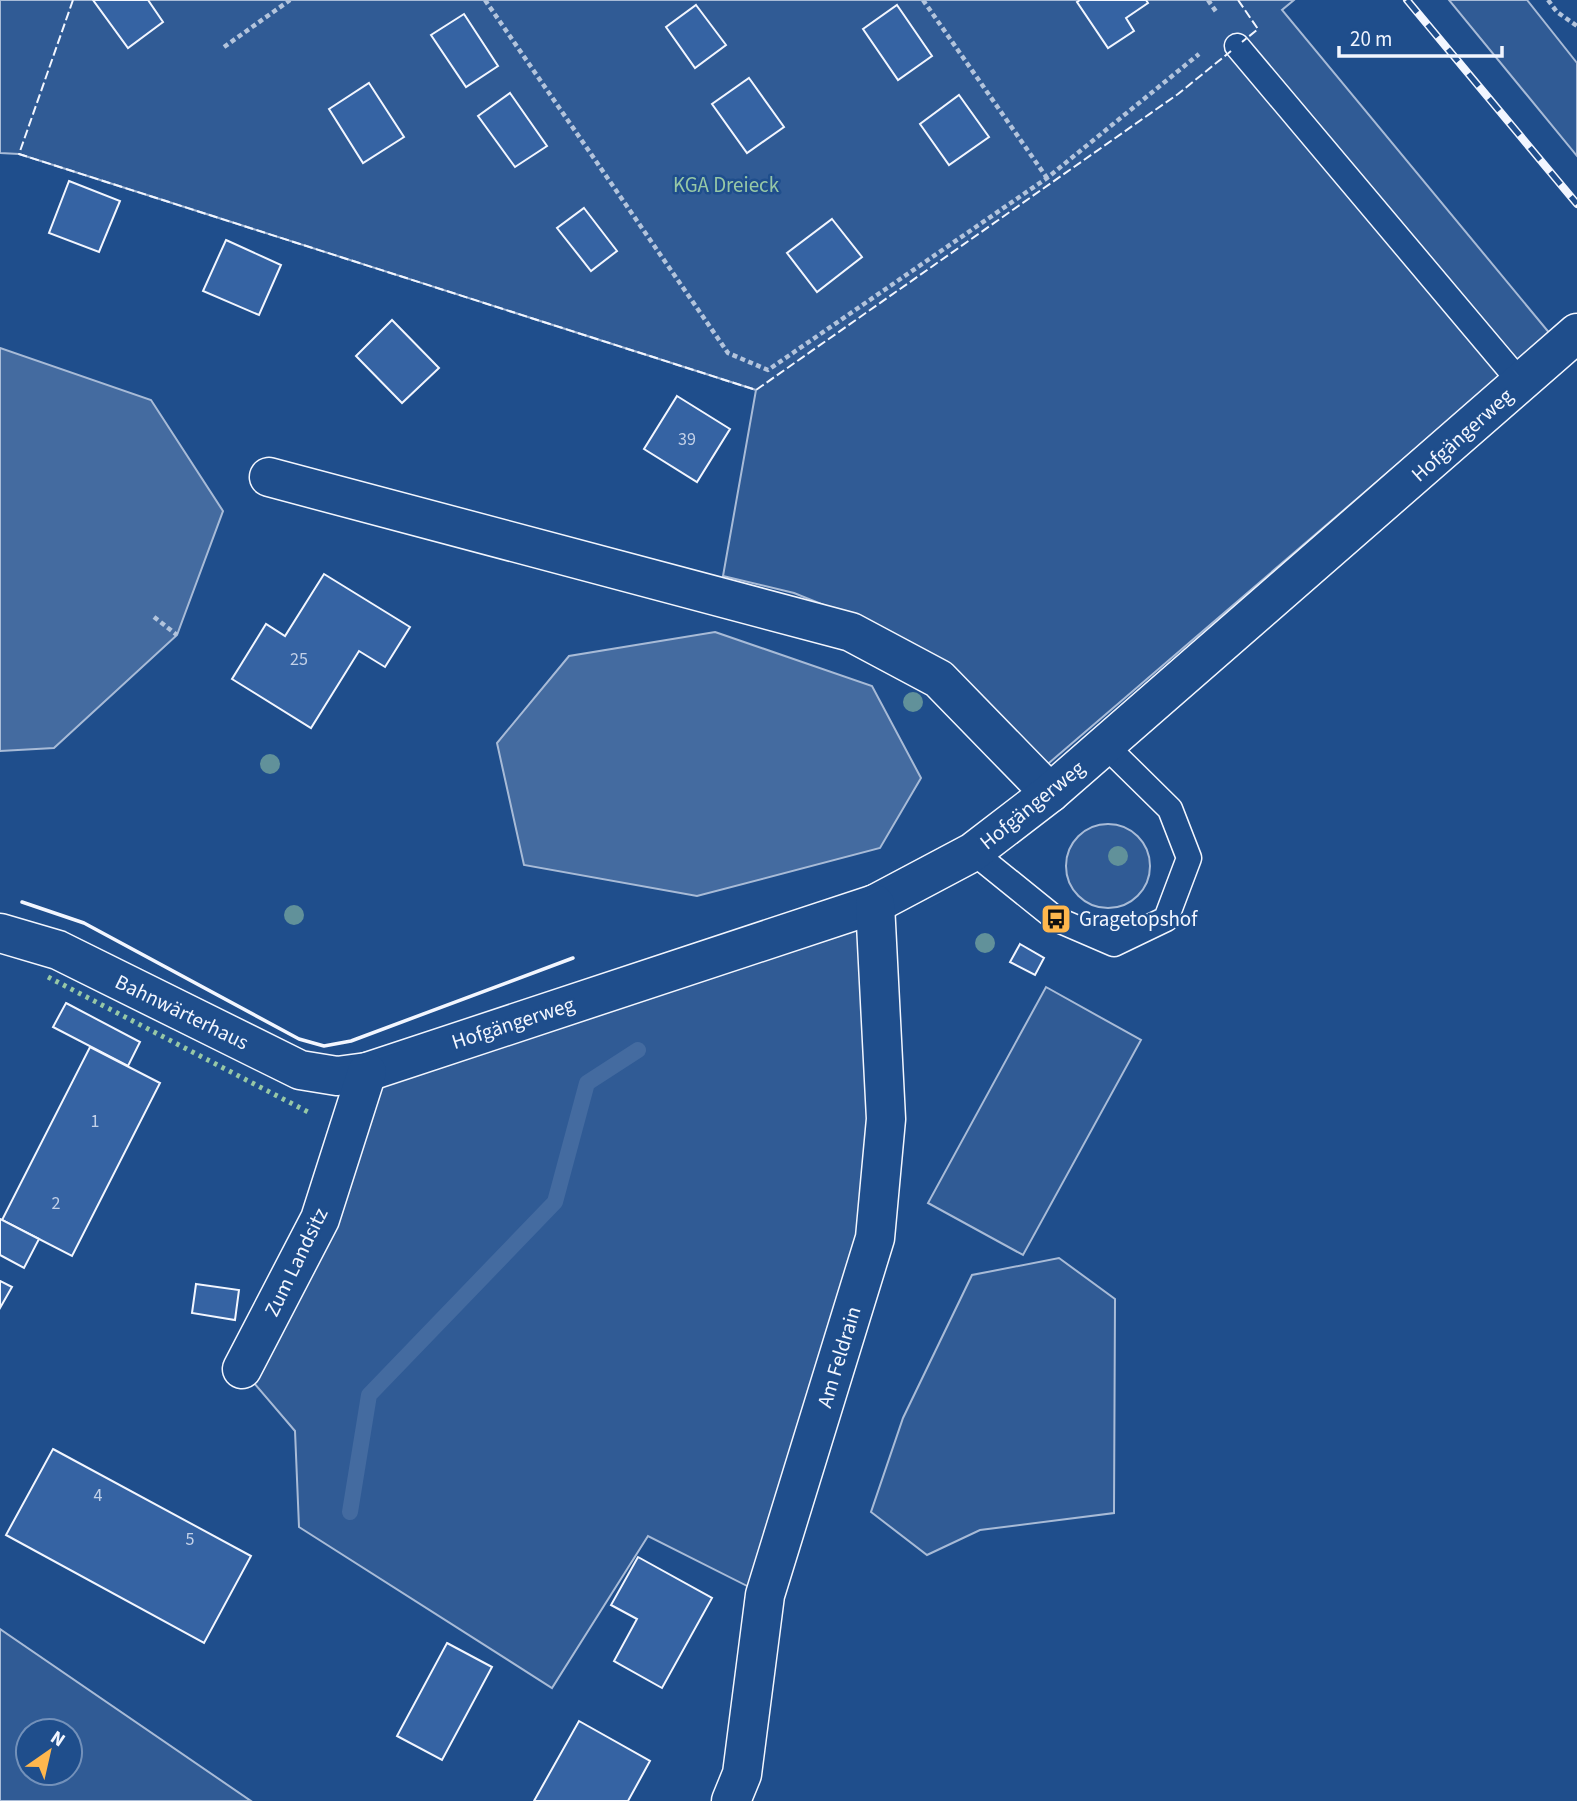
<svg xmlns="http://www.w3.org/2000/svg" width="1577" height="1801" viewBox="0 0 1577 1801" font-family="'Source Sans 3',sans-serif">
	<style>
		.built { fill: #305b95; stroke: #a8bbd7; stroke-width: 2; fill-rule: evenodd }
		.water { fill: #446ba0; stroke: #a8bbd7; stroke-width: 2 }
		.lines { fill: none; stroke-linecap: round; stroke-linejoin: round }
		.stream { stroke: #446ba0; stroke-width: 16 }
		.building { fill: #3563a3; stroke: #f2f6ff; stroke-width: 2 }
		.service-casing { stroke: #f2f6ff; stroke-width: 27 }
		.minor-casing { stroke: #f2f6ff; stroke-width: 41 }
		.path { stroke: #b3c4dc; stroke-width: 4.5; stroke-dasharray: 5 3.5; stroke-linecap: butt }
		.service { stroke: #1f4e8c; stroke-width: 24 }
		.minor { stroke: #1f4e8c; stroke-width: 38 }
		.rail-casing { stroke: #f2f6ff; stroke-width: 8 }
		.rail { stroke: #1f4e8c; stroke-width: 5; stroke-dasharray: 16; stroke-linecap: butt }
		.hedge { stroke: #97c8a6; stroke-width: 5; stroke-dasharray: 3.5 5; stroke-linecap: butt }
		.fence { stroke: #f2f6ff; stroke-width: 2; stroke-dasharray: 9 3.5; stroke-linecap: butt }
		.wall { stroke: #f2f6ff; stroke-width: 3.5 }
		.tree { fill: #61919a }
		.labels { text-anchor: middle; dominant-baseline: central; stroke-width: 5; stroke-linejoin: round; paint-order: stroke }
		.number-label { font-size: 18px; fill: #c3d1e8 }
		.park-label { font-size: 21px; fill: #97c8a6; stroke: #1f4e8c }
		.street-label { font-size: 21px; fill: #f2f6ff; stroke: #1f4e8c }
		.poi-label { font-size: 21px; fill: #f2f6ff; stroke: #1f4e8c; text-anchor: start }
	</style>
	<rect width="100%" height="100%" fill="#1f4e8c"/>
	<!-- built -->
	<g class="built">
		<path d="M0,0H1294L1282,10L1561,347L1450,419L1042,769L859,619L794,593L723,576L756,390L19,154L0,153Z"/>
		<path d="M1449,0H1527L1577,63V156Z"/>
		<circle cx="1108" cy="866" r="42"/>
		<path d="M875,904L886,1119L765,1595L648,1536L552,1688L299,1527L295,1431L242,1369L367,1072Z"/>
		<path d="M1046,987L1141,1040L1023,1255L928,1203Z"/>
		<path d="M1059,1258L1115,1299L1114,1513L980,1530L927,1555L871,1512L903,1418L972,1275Z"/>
		<path d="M0,1629L251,1801H0ZM28,1731H70V1773H28Z"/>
	</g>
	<!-- water -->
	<g class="water">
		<path d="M0,348L151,400L223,511L177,635L54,748L0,751Z"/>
		<path d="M715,632L872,686L921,778L880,848L697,896L524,865L497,743L569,656Z"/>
	</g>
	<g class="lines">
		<!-- stream -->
		<path class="stream" d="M350,1512L369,1395L555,1202L587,1083L638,1050"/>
	</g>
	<!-- building -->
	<g class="building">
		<path d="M93,0H148L163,22L128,48Z"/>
		<path d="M1080,0H1146L1148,3L1126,18L1134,31L1108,48L1077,2Z"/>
		<path d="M696,5L726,45L695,68L666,27Z"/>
		<path d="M897,5L932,56L898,80L863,29Z"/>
		<path d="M464,14L498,66L466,87L431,35Z"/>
		<path d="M749,78L784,127L747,153L712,104Z"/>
		<path d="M369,83L404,137L363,163L329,109Z"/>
		<path d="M510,93L547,146L515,167L478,116Z"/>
		<path d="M959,95L989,137L949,165L920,124Z"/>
		<path d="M69,181L120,201L99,252L49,233Z"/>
		<path d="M584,208L617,251L591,271L557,228Z"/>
		<path d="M832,219L862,257L817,292L787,253Z"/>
		<path d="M226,240L281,265L259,315L203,291Z"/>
		<path d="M392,320L439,368L402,403L356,356Z"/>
		<path d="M677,396L730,429L697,482L644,449Z"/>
		<path d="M324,574L410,627L385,667L359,651L311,728L232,679L266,624L285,636Z"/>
		<path d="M1020,944L1044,958L1035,975L1010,962Z"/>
		<path d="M66,1003L140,1042L128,1066L53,1027Z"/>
		<path d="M90,1047L160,1083L72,1256L2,1220Z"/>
		<path d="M0,1219L39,1239L24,1268L0,1255Z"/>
		<path d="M0,1281L12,1287L0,1308Z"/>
		<path d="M196,1284L239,1290L235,1320L192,1313Z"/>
		<path d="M53,1449L251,1556L204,1643L6,1535Z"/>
		<path d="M638,1557L712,1598L662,1688L614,1661L637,1619L611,1605Z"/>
		<path d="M447,1643L492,1667L442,1760L397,1736Z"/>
		<path d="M579,1721L650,1761L628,1801H534Z"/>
	</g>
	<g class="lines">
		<!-- service casing -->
		<g class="service-casing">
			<g id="service">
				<path d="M1237,46L1521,383"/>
				<path d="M973,852L1056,919L1114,944L1166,919L1189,858L1170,809L1104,744"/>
			</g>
		</g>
		<!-- minor casing -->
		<g class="minor-casing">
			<g id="minor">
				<path d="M269,477L851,632L939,679L1050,793"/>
				<path d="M0,933L58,950L300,1070L337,1076L367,1072L875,904L973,852L1050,793L1577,333"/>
				<path d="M242,1369L320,1219L367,1072"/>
				<path d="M731,1801L742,1774L765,1595L875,1238L886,1119L875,904"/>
			</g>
		</g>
		<!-- path -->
		<g class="path">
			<path d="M485,0L728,353L768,370L1047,178L1199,54"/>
			<path d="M923,0L1047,178"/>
			<path d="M1208,0L1217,13"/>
			<path d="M1548,0L1557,12L1577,26"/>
			<path d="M224,47L290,0"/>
			<path d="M154,617L177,635"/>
		</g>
		<!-- service -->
		<use href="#service" class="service"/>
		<!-- minor -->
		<use href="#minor" class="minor"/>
		<!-- rail casing -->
		<g class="rail-casing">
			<path id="rail" d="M1407,0L1577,204"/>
		</g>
		<!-- rail -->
		<use href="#rail" class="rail"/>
		<!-- hedge -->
		<path class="hedge" d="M48,977L312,1114"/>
		<!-- fence -->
		<g class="fence">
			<path d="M73,0L19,154L756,390L1178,94L1231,51"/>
			<path d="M1238,0L1258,29L1242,42"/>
		</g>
		<!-- wall -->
		<path class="wall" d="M22,902L84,923L299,1039L324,1046L351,1041L573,958"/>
	</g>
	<!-- trees -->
	<g class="tree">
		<circle cx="913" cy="702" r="10"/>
		<circle cx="270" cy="764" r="10"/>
		<circle cx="1118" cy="856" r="10"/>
		<circle cx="294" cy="915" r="10"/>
		<circle cx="985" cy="943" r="10"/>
	</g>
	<!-- icons -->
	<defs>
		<g id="bus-square" transform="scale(1.575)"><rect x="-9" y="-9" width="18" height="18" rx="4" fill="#ffb74d" stroke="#1f4e8c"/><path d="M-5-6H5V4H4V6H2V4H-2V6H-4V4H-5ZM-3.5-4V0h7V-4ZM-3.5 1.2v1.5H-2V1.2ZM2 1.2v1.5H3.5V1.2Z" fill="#111"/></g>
	</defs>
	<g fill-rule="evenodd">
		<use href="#bus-square" x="1056" y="919"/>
	</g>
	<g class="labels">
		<!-- number labels -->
		<g class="number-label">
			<text x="687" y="439">39</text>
			<text x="299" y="659">25</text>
			<text x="95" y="1121">1</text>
			<text x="56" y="1203">2</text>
			<text x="98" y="1495">4</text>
			<text x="190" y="1539">5</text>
		</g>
		<!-- park labels -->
		<g class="park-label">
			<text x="726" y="185">KGA Dreieck</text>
		</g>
		<!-- street labels -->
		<g class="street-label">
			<text transform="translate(1462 435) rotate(-42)">Hofgängerweg</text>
			<text transform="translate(1032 805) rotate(-39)">Hofgängerweg</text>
			<text transform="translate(182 1012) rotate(26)">Bahnwärterhaus</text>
			<text transform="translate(513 1023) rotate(-18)">Hofgängerweg</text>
			<text transform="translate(296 1262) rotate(-64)">Zum Landsitz</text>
			<text transform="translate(839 1357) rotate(-73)">Am Feldrain</text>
		</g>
		<!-- poi labels -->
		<g class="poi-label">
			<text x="1079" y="919">Gragetopshof</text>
		</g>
	</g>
	<!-- north arrow -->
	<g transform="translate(49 1752) rotate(34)"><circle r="33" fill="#1f4e8c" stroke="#7391ba" stroke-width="2"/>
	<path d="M0-5L12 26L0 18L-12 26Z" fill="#ffb74d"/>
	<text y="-10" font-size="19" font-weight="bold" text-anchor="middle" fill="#f2f6ff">N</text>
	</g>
	<!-- scale -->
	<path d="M1339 46v10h163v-10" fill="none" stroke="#f2f6ff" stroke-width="3.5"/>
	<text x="1350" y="46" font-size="21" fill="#f2f6ff" stroke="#1f4e8c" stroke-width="5" paint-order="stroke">20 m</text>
</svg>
